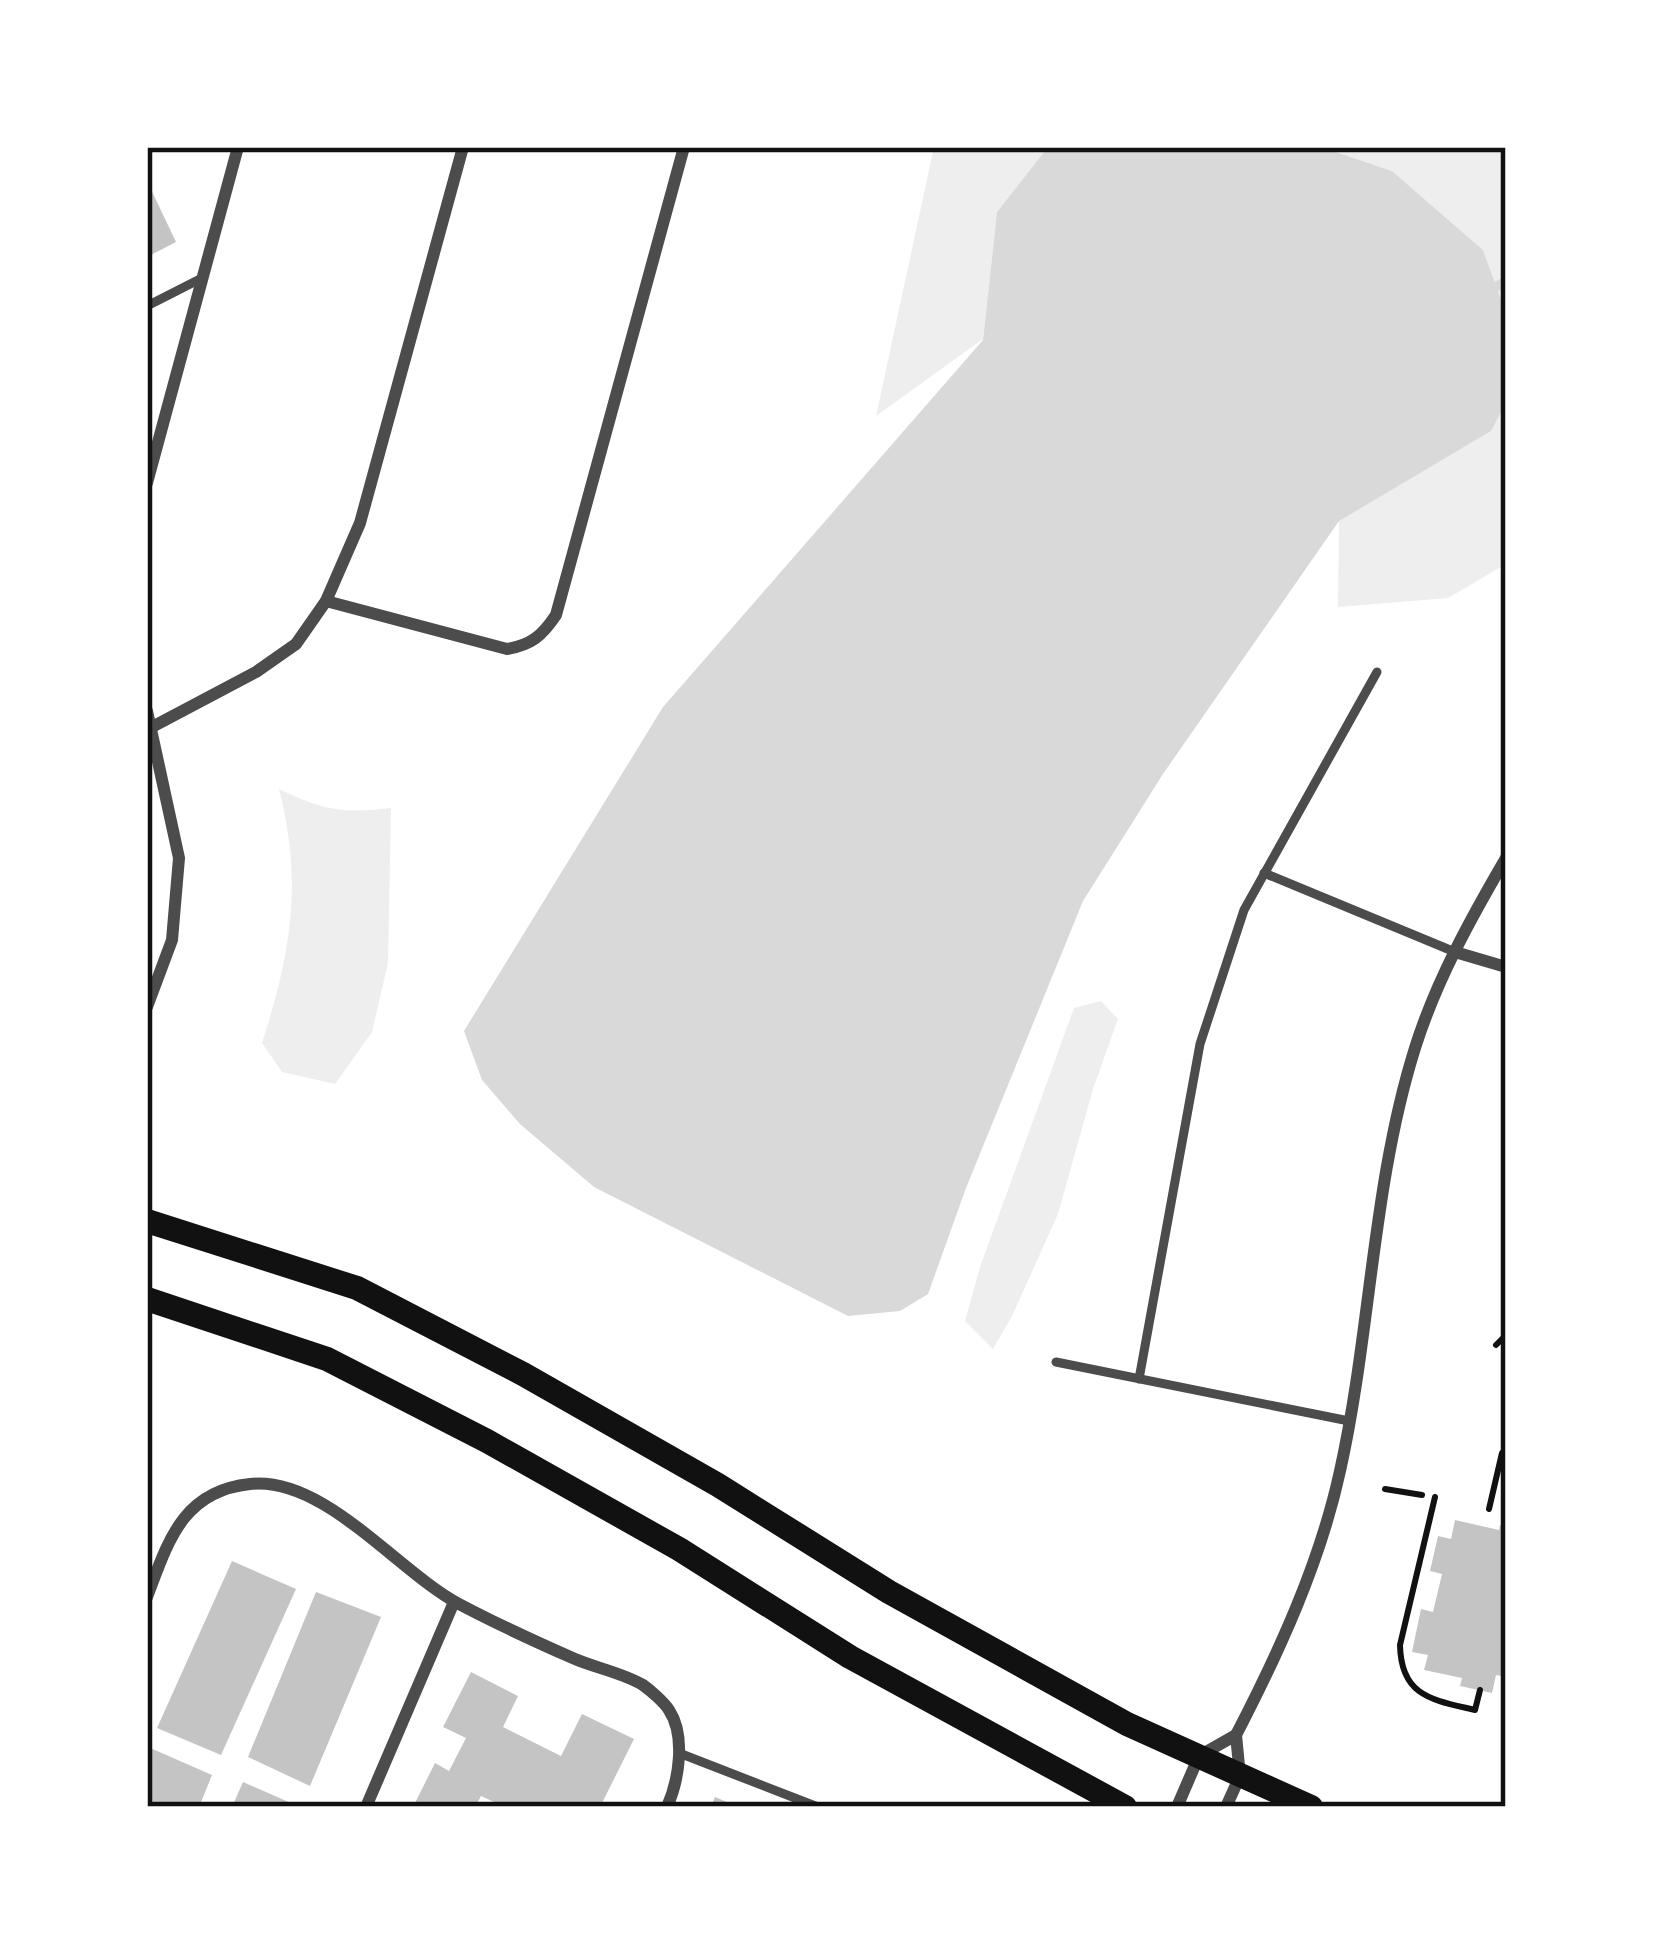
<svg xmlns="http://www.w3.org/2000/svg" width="1653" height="1954" viewBox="0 0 1653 1954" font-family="Arial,sans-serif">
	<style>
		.green { fill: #eee }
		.water { fill: #d9d9d9 }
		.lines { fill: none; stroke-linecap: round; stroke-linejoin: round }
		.stream { stroke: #d9d9d9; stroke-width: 10 }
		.building { fill: #c4c4c4 }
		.path { stroke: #111; stroke-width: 6 }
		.service { stroke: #4c4c4c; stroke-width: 9 }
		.minor { stroke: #4c4c4c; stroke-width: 12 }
		.secondary { stroke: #111; stroke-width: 24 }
		.neatline { fill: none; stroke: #111; stroke-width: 4.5 }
	</style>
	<rect width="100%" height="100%" fill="#fff"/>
	<!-- green -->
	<g class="green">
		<path d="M934,147H1048L997,212L983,339L876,416Z"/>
		<path d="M1321,147H1506V313L1483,250L1392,171Z"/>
		<path d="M1506,403V564L1448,598L1338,607L1339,520L1491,431Z"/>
		<path d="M279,789C323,810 342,814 391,808L388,963L372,1032L335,1084L282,1072L262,1043C291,953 303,883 279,789Z"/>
		<path d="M1101,1001L1118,1019L1093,1089L1058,1214L1012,1316L993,1349L965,1321L980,1267L1074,1008Z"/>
	</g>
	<!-- water -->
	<path class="water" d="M1048,147H1321L1392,171L1483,250L1506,313V403L1491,431L1339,521L1163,774L1083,901L966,1188L928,1294L900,1311L848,1316L594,1187L520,1124L482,1080L464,1031L663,707L983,340L997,212Z"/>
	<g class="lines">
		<!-- stream -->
		<path class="stream" d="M1486,293L1506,281"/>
	</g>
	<!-- building -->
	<g class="building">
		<path d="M147,181L176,242L147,257Z"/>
		<path d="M1455,1520L1499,1530L1500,1525L1506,1526V1677L1496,1675L1492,1693L1460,1686L1462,1678L1424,1670L1428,1655L1412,1652L1421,1609L1433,1612L1442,1574L1430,1571L1438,1536L1451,1539Z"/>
		<path d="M232,1561L296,1589L221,1755L157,1728Z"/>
		<path d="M316,1592L381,1617L310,1786L248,1757Z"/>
		<path d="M471,1672L518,1696L503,1727L561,1756L582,1714L634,1739L600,1807H505L481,1796L475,1807H413L435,1763L449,1771L466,1738L443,1727Z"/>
		<path d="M148,1747L212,1775L199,1807H147Z"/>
		<path d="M243,1782L300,1807H232Z"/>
		<path d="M715,1797L739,1807H711Z"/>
	</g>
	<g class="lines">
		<!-- path -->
		<g class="path">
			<path d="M1496,1345L1506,1335"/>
			<path d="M1385,1489L1422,1495"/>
			<path d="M1435,1497L1400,1645C1401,1697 1433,1700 1475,1710L1480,1690"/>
			<path d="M1489,1509L1502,1453"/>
		</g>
		<!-- service -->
		<g class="service">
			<path d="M147,306L202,278"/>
			<path d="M1264,873L1455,952"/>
			<path d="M1056,1362L1349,1421"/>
			<path d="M1139,1379L1200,1044L1244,910L1377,672"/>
			<path d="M679,1753L818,1807"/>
		</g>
		<!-- minor -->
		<g class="minor">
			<path d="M147,483L238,147"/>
			<path d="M326,601L507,649C531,645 542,636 556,615L684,147"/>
			<path d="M147,711L179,858L172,940L147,1007"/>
			<path d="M152,727L256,672L296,644L326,601L360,523L463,147"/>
			<path d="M1455,952L1506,967"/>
			<path d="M147,1597C168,1542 182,1491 250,1484C324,1476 397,1571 459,1604C497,1624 536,1642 575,1659C596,1668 623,1673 643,1685C650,1690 664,1702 669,1710C686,1736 679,1780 667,1807"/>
			<path d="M1236,1735C1279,1652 1320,1563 1340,1471C1371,1332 1372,1185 1415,1048C1436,981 1471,918 1506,858"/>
			<path d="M366,1807L454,1602"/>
			<path d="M1177,1807L1199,1756L1236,1735"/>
			<path d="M1226,1807L1240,1776L1236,1735"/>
		</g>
		<!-- secondary -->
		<g class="secondary">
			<path d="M147,1221L357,1288L523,1374L718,1485L889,1592L1127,1724L1311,1807"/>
			<path d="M147,1299L327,1359L487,1441L679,1549L850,1657L1125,1807"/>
		</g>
	</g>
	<!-- border -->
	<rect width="1653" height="1954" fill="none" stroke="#ffffff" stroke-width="300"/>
	<rect x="150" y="150" width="1353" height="1654" class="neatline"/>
</svg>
